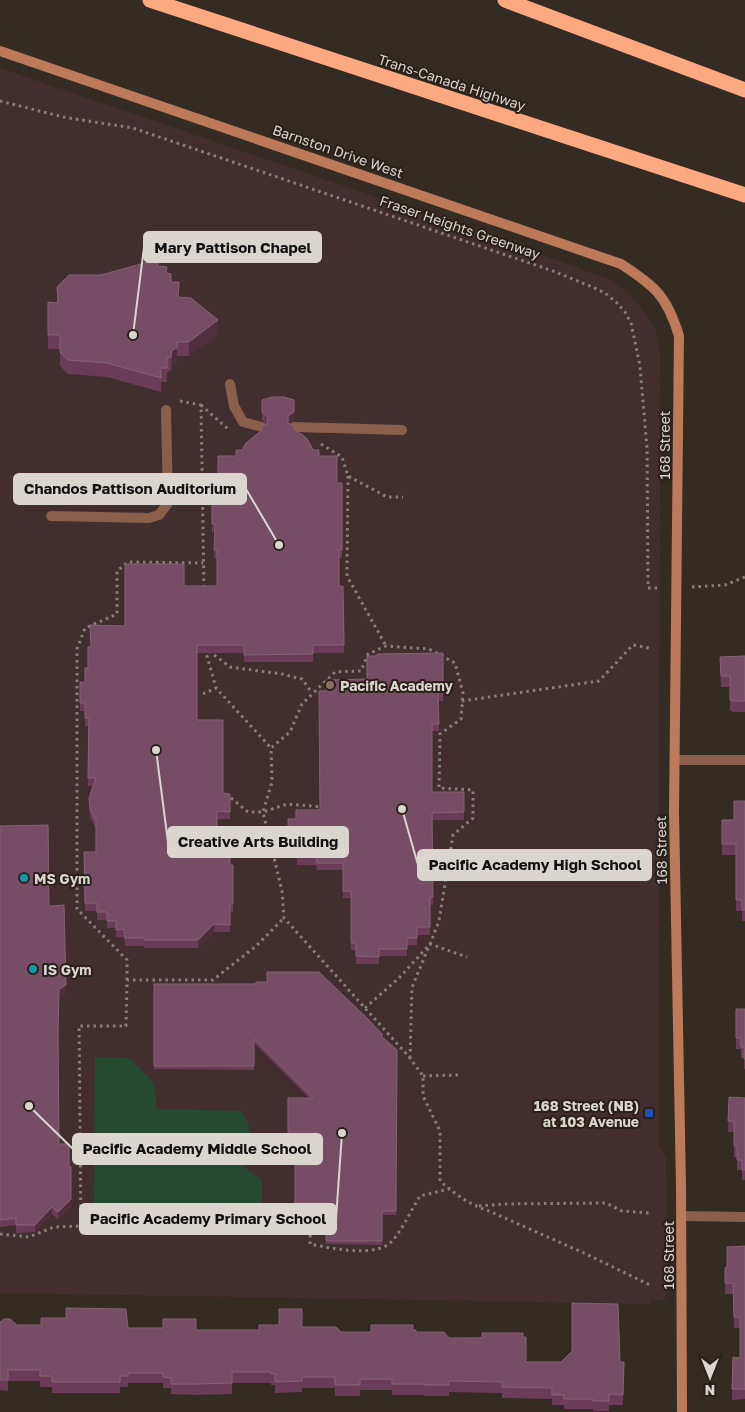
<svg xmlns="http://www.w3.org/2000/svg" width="745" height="1412" viewBox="0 0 745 1412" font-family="'Golos Text',sans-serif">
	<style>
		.education { fill: #422e2f }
		.green { fill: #254931 }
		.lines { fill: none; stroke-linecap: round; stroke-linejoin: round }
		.path { stroke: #88807a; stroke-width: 3; stroke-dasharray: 2.5 4; stroke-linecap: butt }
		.lane { stroke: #895f4b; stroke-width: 10 }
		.street { stroke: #895f4b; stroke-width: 10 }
		.secondary { stroke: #bd7a5a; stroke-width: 10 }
		.highway { stroke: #fca881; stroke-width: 15 }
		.wall { fill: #6a3c57 }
		.shaded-wall { fill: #4f2f3d }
		.building { fill: #764d64; stroke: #866275 }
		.education-dot { fill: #8d6e63; stroke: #292119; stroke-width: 2 }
		.culture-dot { fill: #0f9aa8; stroke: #292119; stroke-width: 2 }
		.transit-dot { fill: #1a4fb4; stroke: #292119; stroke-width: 2 }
		.labels { text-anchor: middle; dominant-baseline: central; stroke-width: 4; stroke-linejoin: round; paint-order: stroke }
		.street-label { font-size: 14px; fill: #dbd5d0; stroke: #292119 }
		.poi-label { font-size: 14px; font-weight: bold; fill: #dbd5d0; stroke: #292119; text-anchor: start }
		.leader { fill: none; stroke: #dbd5d0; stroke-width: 2 }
		.callout-dot { fill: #dbd5d0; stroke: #292119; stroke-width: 2 }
		.callout { fill: #dbd5d0; stroke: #dbd5d0; stroke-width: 2 }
		.callout-label { font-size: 15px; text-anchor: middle; font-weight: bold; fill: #111 }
	</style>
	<rect width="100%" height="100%" fill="#342b23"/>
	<!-- education -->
	<path class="education" d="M0,68L467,228L601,276L612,281L628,292L648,316L656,331L660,350L659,1144L666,1159L667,1291L665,1300H651V1304L0,1293Z"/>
	<!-- green -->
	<path class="green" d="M95,1057L129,1058L154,1083L157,1109L242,1111C248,1122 253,1134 251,1148C249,1155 245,1158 245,1168L262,1180V1224L94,1225Z"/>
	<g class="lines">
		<!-- path -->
		<g class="path">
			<path d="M0,101L63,117L133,128L553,271L590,286L605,293L616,302L625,312L631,323L640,366L647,448L648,588H661"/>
			<path d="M180,401L201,405L204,590"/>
			<path d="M201,405L228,429"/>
			<path d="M321,444L342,457L348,476L387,497H403"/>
			<path d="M348,476L347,576L386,646"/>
			<path d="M692,587L725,585L745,577"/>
			<path d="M205,649L216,688L271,748"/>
			<path d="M209,651L230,667L282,674L302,679L312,693"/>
			<path d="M203,694L216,688"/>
			<path d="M462,701L599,681L633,645L649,648"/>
			<path d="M231,798L248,812H263L287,804L323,807"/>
			<path d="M127,980V960L77,909V649L85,628L117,614V571L128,562L203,563"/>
			<path d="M365,1008L399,978L430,944L439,921L453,835L473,818V790L439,788L440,734L461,719L463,693L455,663L429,649L386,646L368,654L361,671L335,672L302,704L290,732L271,748L272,782L263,812L282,891L284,918L410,1058L423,1076V1096L440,1131V1181C455,1194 470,1205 489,1211L584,1253L650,1285"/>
			<path d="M410,1058L412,987L430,944L467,957"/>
			<path d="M423,1076L458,1075"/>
			<path d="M479,1206L503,1204L606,1203L622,1211L650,1213"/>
			<path d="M311,1209L310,1244C330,1248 378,1259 393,1240C404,1227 411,1210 420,1196L449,1189"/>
			<path d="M81,1226L79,1026H126L127,980H213L256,946L284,918"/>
			<path d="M0,1234L29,1237L54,1227L81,1226L310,1232"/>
		</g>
		<!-- lane -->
		<g class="lane">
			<path d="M230,384L234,406L243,422L262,427"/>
			<path d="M294,427L402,430"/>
			<path d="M51,516L149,518L159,515L168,503L166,410"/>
		</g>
		<!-- street -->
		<g class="street">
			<path d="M675,760H745"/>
			<path d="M682,1216L745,1217"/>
		</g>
		<!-- secondary -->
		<path class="secondary" d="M0,51L621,264C655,286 667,296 679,336L674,812L681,1186L682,1412"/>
		<!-- highway -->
		<g class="highway">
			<path d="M150,0L745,195"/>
			<path d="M505,0L745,90"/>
		</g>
	</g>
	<!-- wall -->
	<g class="wall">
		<path d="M159,266L167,273L179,297L218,334L189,356H177V362L172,364L171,371L167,372V382H161V392L107,377L68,374L60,366V349H48V302H57V287L101,275Z"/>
		<path d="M262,400L294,420L289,423L294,430L319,456L337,483H342V558H339V586H343L344,653H313V662H244V653H197V720L223,793L230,794V819H217V850L230,865H233V912H230V932H214L198,948H144V946H125L124,937H116V928H107V920H97V911H85L84,852H96V829L90,817L89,798L93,786H88V726H85V711H80V682H85L91,647L184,586H217V558H214L215,532H212V524L218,484L236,456L242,450L267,424L262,420Z"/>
		<path d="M443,653V701H439V731H432V792H464V820H432L433,905H430V935H417V945H407V956H379V964H356V950H351V898H343V870H317L316,865H297V856H289L288,819H296L320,810L326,691L367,679L377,656Z"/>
		<path d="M745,656V712H732V711H730V687H721L720,657Z"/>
		<path d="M745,801V921H742V911H736V855H722V820H734Z"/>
		<path d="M0,826L49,906L66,992L59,997L58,1038L59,1144L69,1167L71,1207L58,1219L52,1214L35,1232L16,1233V1225L0,1227Z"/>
		<path d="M154,984L383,1037L397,1050L396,1215H382V1245L326,1244V1206H295V1164H288V1098H309L254,1043V1070L154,1069Z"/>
		<path d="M736,1009H745V1069H744V1058H741V1049H736Z"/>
		<path d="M729,1097L745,1098V1180H742V1170H737V1157H734V1132H728Z"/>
		<path d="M745,1246V1401V1399L732,1400L733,1357L740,1358V1328H734L733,1294H725V1268L727,1267Z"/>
		<path d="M0,1322L17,1325L196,1330H259L302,1327L341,1332H371L413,1330L416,1332L449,1338L523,1337L526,1362H624L623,1405H609V1411H593V1409H564V1405H552V1399L502,1398V1393L449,1392V1396H424V1395H392V1390H360V1396H335V1388H302V1392L275,1393V1385H271V1383H232V1394L197,1395L171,1394V1388H163V1383H128V1387H120V1393H52V1387H40V1381H8V1391L0,1390Z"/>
	</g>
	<!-- shaded-wall -->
	<g class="shaded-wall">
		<path d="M218,320V334L189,356V342Z"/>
		<path d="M177,348V362L172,364L171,371L172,350Z"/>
		<path d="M294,412V420L288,424V416Z"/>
		<path d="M214,924V932L198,948V940Z"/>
		<path d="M66,985V992L59,997V989Z"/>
		<path d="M71,1199V1207L58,1219V1212Z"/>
		<path d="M52,1207V1214L35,1232V1225Z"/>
	</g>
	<!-- building -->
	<g class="building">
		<path d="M159,259L158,266L167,267L166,273L171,274V282H179L178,297L191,298L218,320L189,342H177V348L172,350L171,357L167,358V368H161V378L107,363L68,360L60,352V335H48V302L58,303L57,287L69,275H101Z"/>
		<path d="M272,397H284L294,400V412L288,416V423L294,426V430L303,435L308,440L313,450H319V456H337V483H342V550H339V586H343L344,645H313V654L244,655V645H197V720H223V793L230,794V812L217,811V850H230V865H233V904H230V925L214,924L198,940H144V938H125L124,929L116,930V921H107V912H97V903H85L84,852H96V821L90,809L89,798L96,778H88L89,718H85V703H80V682H85V668H88V647H91L90,625L125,626V564H184V586H217V550H214L215,524H212V484H218V456H236V450H242L246,443L262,430V426L267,424L268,417L262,412V400Z"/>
		<path d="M443,653V693H438L439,724H432V792H464V812L432,813L433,897H430V927H417V938H407V949H379V957L356,956V943H351V891H343V863H317L316,857H297V848H289L288,819H296V810H320L319,691H326V680L367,679V656H377V654Z"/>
		<path d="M745,656V701H732V700H730V676H721L720,657Z"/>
		<path d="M734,801H745V910H742V900H736V844H722V820H734Z"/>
		<path d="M48,825L49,906L64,905L66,985L59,989L58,1033L59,1144H69V1167H71V1199L58,1212L52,1207L35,1225H16V1218L0,1220V826Z"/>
		<path d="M267,972H319L368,1019L383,1035L381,1036L397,1050L396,1211H382V1241H326V1203H295V1160H288V1098H313L254,1039V1066H154V984H256V982H267Z"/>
		<path d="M736,1009H745V1059H744V1047H741V1038H736Z"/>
		<path d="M729,1097L745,1098V1170H742V1160H737V1146H734V1121H728Z"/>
		<path d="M745,1246V1390V1389H732L733,1357L740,1358V1317H734L733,1283H725V1268L727,1267V1247Z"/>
		<path d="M572,1303L618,1304L620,1362H624L623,1395L609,1394V1401H593V1399H564V1395H552V1388L502,1387V1382L449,1381V1385H424V1384H392V1379H360V1385H335V1377H302V1381L275,1382V1374H271V1372H232V1383L197,1384H171V1378L163,1377V1373H128V1376H120V1382H52V1376H40V1370H8V1380H0V1322L4,1319H10L17,1325H41V1318H66V1308L126,1309L128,1328H163V1319H196V1330H259V1325H279V1309H302V1327H336L341,1332H371V1325H413V1330H416V1332H444L449,1338H479L482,1337V1333H523V1337H526V1362H561L572,1351Z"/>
	</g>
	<!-- markers -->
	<circle class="education-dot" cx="330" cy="685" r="5"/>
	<g class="culture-dot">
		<circle cx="24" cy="878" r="5"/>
		<circle cx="33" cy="969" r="5"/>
	</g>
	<rect class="transit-dot" x="644" y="1108" width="10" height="10" rx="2.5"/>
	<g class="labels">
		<!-- street labels -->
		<g class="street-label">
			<text transform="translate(452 82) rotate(18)">Trans-Canada Highway</text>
			<text transform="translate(338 151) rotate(19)">Barnston Drive West</text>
			<text transform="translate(460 227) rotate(19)">Fraser Heights Greenway</text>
			<text transform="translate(664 445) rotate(-90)">168 Street</text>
			<text transform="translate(661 850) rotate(-91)">168 Street</text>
			<text transform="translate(668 1255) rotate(-90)">168 Street</text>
		</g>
		<!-- poi labels -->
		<g class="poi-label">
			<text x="340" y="685">Pacific Academy</text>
			<text x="34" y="878">MS Gym</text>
			<text x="43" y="969">IS Gym</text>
			<text x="639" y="1105" text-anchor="end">168 Street (NB)<tspan x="639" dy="16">at 103 Avenue</tspan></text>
		</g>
	</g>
	<!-- callouts -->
	<path class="leader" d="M133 335L144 247M279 545L246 489M156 750L168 842M402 809L418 865M29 1106L73 1149M342 1133L336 1219"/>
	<g class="callout-dot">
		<circle cx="133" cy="335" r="5"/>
		<circle cx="279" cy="545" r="5"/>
		<circle cx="156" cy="750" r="5"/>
		<circle cx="402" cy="809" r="5"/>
		<circle cx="29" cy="1106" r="5"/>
		<circle cx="342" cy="1133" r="5"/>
	</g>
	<g class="callout">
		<rect x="144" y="232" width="177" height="30" rx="5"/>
		<rect x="14" y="474" width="232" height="30" rx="5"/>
		<rect x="168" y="827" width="180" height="30" rx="5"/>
		<rect x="418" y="850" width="233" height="30" rx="5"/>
		<rect x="73" y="1134" width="249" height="30" rx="5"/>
		<rect x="80" y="1204" width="256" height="30" rx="5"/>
	</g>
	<g class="callout-label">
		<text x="233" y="253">Mary Pattison Chapel</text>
		<text x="130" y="494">Chandos Pattison Auditorium</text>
		<text x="258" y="847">Creative Arts Building</text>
		<text x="535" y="870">Pacific Academy High School</text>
		<text x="197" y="1154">Pacific Academy Middle School</text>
		<text x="208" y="1224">Pacific Academy Primary School</text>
	</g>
	<!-- north arrow -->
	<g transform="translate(710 1377) rotate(180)" stroke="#292119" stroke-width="4" paint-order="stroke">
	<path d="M0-4L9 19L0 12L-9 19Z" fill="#dbd5d0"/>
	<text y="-8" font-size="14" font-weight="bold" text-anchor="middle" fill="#dbd5d0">N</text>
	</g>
</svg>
